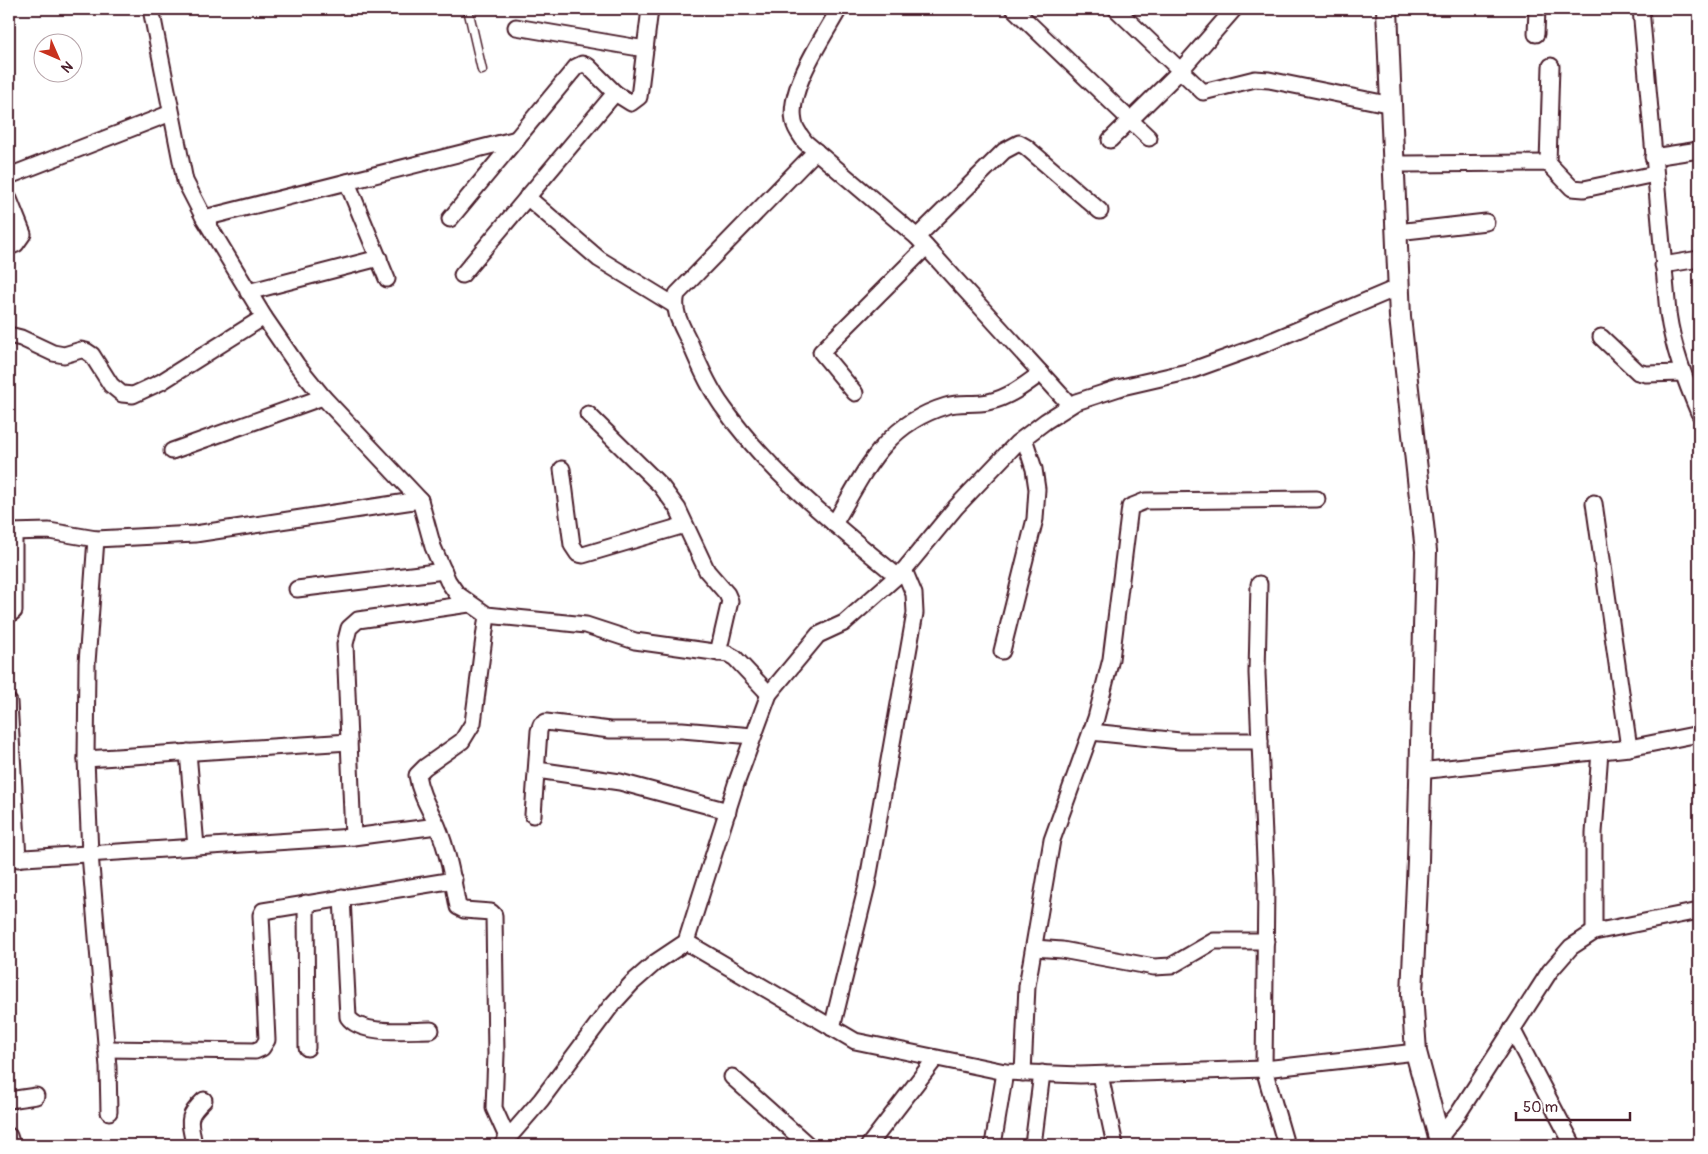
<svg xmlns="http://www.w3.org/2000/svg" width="1708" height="1154" viewBox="0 0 1708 1154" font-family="Pangolin,sans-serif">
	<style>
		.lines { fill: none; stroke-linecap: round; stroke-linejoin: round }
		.lane-casing { stroke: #4a1f2b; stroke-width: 11 }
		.street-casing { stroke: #4a1f2b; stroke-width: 19 }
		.secondary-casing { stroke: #4a1f2b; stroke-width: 24 }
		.lane { stroke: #fff; stroke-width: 8 }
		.street { stroke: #fff; stroke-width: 15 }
		.secondary { stroke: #fff; stroke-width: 20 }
	</style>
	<rect width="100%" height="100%" fill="#fff"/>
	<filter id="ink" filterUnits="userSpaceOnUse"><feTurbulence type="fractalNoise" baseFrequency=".02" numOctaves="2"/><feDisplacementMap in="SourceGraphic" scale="10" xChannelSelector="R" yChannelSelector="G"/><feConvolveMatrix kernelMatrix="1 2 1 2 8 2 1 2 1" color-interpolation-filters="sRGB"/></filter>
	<g filter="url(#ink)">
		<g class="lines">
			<!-- lane casing -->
			<g class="lane-casing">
				<path id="lane" d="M468,9L482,70"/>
			</g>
			<!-- street casing -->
			<g class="street-casing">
				<g id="street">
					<path d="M151,9L185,181L204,218L264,317L297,365L323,397L420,500L433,547L448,581L457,594L487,615L586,625L635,641L728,654L735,658L769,694"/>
					<path d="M839,9C823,38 787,89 794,122C795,129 801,136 805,142L917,237"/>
					<path d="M1014,9L1149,138"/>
					<path d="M1116,9L1203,92L1255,79L1269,80L1392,105"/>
					<path d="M1641,9L1668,313C1673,348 1685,380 1699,413"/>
					<path d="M516,27L645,49"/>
					<path d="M1536,34L1537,9"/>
					<path d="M1110,140L1180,71L1234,9"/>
					<path d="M816,151L677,294C672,312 682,326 690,343C699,365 709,388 723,407C770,474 835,525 897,576"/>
					<path d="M1653,157L1699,150"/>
					<path d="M1395,162L1405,164L1548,163L1572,188L1584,189L1655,174"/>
					<path d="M1548,163L1551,66"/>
					<path d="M9,176L171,113"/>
					<path d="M347,182L387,279"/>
					<path d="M527,197L599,259L674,305"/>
					<path d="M9,199L23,234L16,244L9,247"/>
					<path d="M204,218L517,139"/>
					<path d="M450,219L576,67L582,64L588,66L615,93"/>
					<path d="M1397,232L1486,222"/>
					<path d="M1663,265L1699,259"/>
					<path d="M462,275L615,93L631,103L639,97L650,9"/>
					<path d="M248,292L379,258"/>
					<path d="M9,335L21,338L53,353L64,355L81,350L86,351L92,355L111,385L122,394L133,395L161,382L264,317"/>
					<path d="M1601,337L1638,372L1646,374L1683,373"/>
					<path d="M855,393L821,352L926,247"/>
					<path d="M1070,405L917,237L1004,151L1019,143L1026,147L1100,211"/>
					<path d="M588,414L661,486L678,509L707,571L727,594L730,601L718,653"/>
					<path d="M172,451L323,397"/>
					<path d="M562,469L572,545L578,554L583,555L685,525"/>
					<path d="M1594,503L1629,748"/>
					<path d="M834,524C865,472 883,425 946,406C959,402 974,405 988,402C1008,398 1025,385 1041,373"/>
					<path d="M9,532L49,531L96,539L195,534L420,500"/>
					<path d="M96,539L87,663L86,759L90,854L108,1067L109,1112"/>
					<path d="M1259,584L1257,673L1266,883L1264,1069L1286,1145"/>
					<path d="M297,589L444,571"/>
					<path d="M9,615L14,611V532"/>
					<path d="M487,615L473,723L462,741L425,767L417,775C420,794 429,808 437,825C448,851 453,880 458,907L464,910L491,912L494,915L496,1054L494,1108L508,1139"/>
					<path d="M1002,651L1035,519L1037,489L1034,469L1024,438"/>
					<path d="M9,702L18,859"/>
					<path d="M1091,732L1180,741H1260"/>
					<path d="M188,752L196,847"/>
					<path d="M86,759L349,742"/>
					<path d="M537,770L620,782L728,811"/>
					<path d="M1420,771L1629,748L1699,734"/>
					<path d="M533,815L539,731L541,725L546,722L610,730H682L753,736"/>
					<path d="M353,837L345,644L349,628L358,620L469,604"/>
					<path d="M9,859L353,837L437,826"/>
					<path d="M342,897L348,1017C361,1036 409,1030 431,1030"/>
					<path d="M306,903L307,1048"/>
					<path d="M1594,932V833L1600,751"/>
					<path d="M686,942L855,1041L1005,1072L1080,1075L1264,1069L1416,1052"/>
					<path d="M1034,948L1062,950L1154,967L1171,966L1214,941H1266"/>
					<path d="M832,1028L867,885L915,613L914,594L904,570"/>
					<path d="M1512,1029L1573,1145"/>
					<path d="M106,1049L255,1051L262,1048L267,1040L261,915L263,911L454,880"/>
					<path d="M1023,1073L1027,986L1052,840L1096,718L1111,659L1130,507L1145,501L1317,499"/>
					<path d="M1100,1075L1115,1145"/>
					<path d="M732,1077L808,1145"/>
					<path d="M9,1100L36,1096"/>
					<path d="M9,1136L12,1145"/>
					<path d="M1439,1138L1458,1114L1550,971L1571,947L1594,932L1699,911"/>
					<path d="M194,1145C190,1121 185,1118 204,1100"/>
					<path d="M502,1145L541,1100L611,1006L632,983L656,962L686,942L736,784L769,694L818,635L844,623L904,570L956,507L1017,443L1046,421L1076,402L1122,387L1187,372L1262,345L1399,287"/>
					<path d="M869,1145L935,1059"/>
					<path d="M993,1145L1005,1072"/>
					<path d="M1033,1145L1042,1073"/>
				</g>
			</g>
			<!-- secondary casing -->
			<g class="secondary-casing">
				<path id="secondary" d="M1387,9L1400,317L1426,551L1418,860L1412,994L1416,1052L1441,1145"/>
			</g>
			<!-- lane -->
			<use href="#lane" class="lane"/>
			<!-- street -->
			<use href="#street" class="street"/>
			<!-- secondary -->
			<use href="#secondary" class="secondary"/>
		</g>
	</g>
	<!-- margin -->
	<rect width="1708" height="1154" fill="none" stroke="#fff" stroke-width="30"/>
	<rect x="15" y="15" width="1678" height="1124" fill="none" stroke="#4a1f2b" stroke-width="2" filter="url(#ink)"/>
	<!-- north arrow -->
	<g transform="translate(58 58) rotate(135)"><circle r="24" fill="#ffffff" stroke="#b7a5aa"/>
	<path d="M0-4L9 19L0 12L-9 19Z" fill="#c8321e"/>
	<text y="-8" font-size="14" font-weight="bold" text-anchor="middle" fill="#4a1f2b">N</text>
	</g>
	<!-- scale -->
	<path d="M1516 1112v8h114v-8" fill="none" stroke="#4a1f2b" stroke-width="2.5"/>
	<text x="1523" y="1112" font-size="15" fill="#4a1f2b" stroke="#ffffff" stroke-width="4" paint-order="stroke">50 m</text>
</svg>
